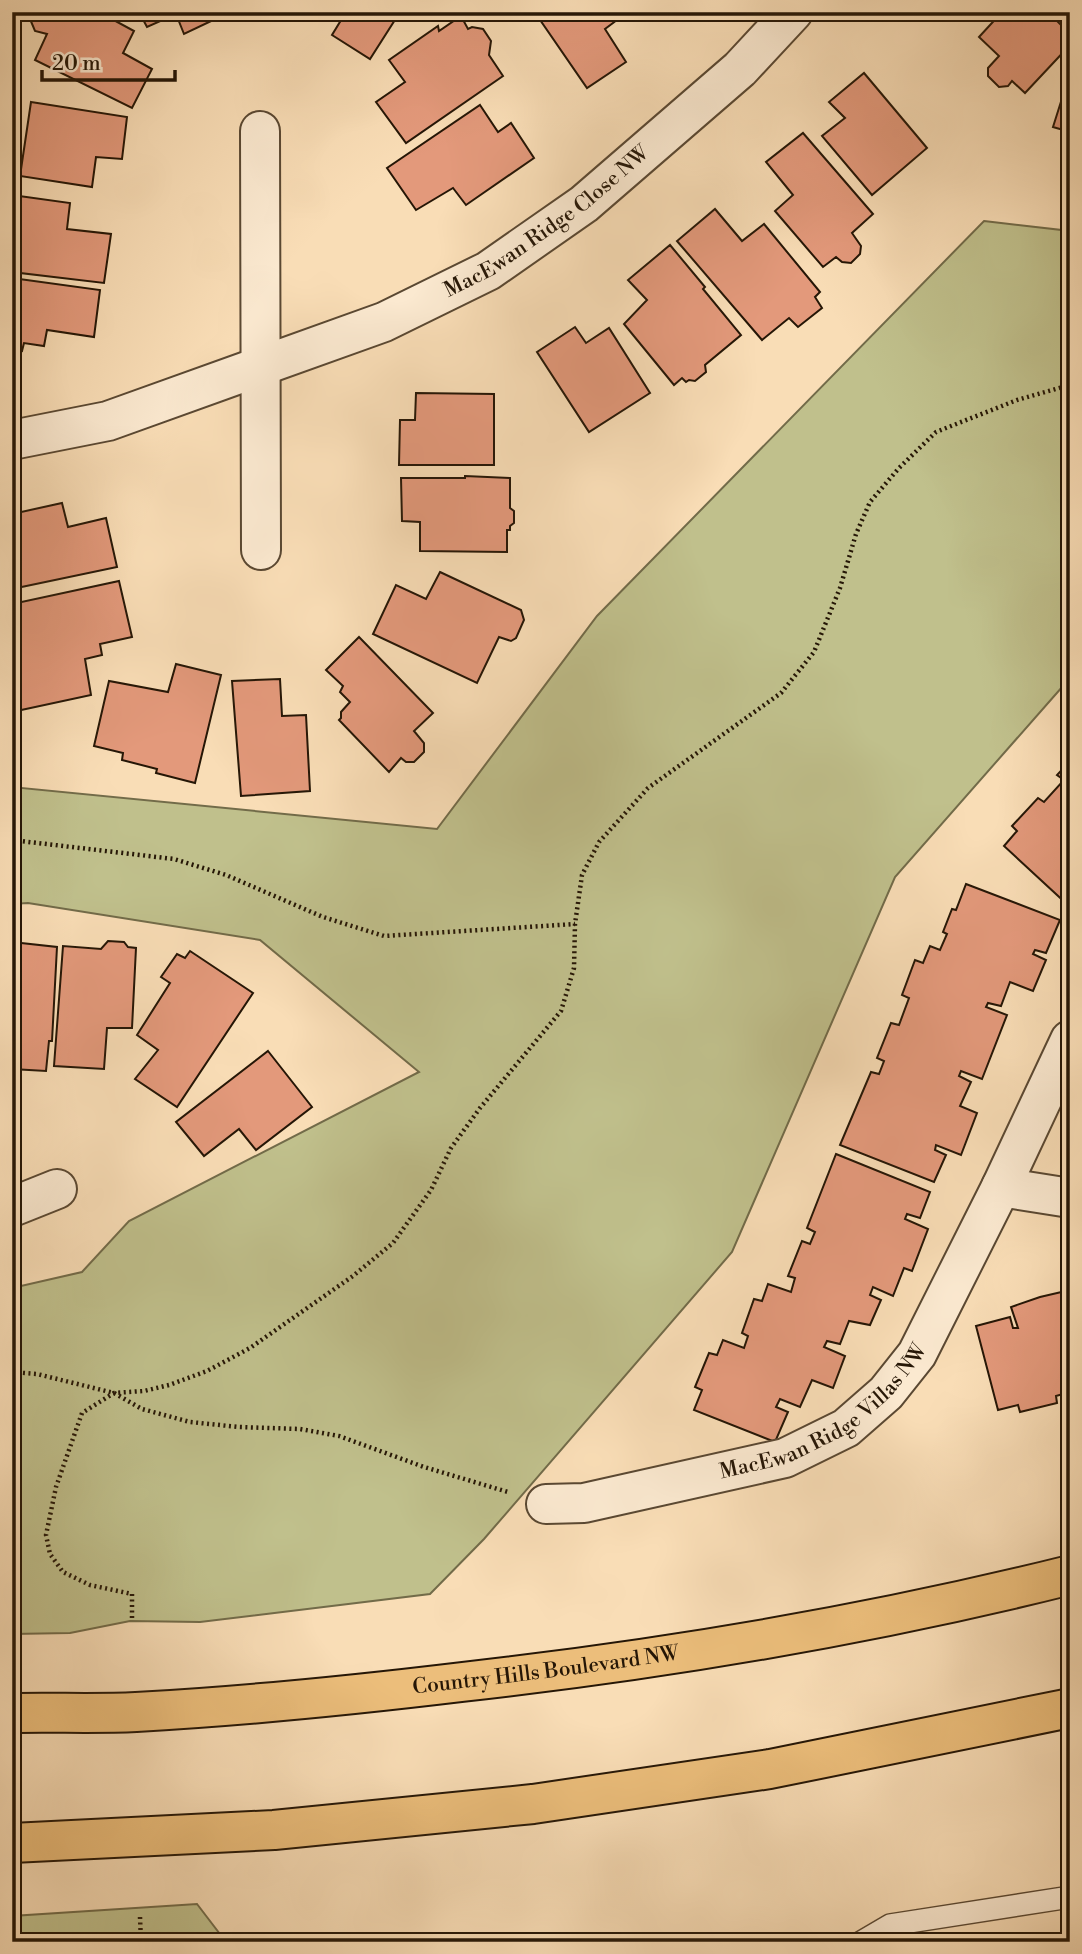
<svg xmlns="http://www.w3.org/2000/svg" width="1082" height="1954" viewBox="0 0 1082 1954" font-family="'Libre Bodoni',serif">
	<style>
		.green { fill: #c0c08c; stroke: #726b49; stroke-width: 2 }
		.building { fill: #e3997b; stroke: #251606; stroke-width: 2 }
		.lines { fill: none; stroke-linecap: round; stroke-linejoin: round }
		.lane-casing { stroke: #5a4832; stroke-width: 24 }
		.street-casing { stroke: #5a4832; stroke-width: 42 }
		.primary-casing { stroke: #251606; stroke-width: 42 }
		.path { stroke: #251606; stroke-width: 4.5; stroke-dasharray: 2 3.5; stroke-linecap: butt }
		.lane { stroke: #fbe9d0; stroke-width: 21 }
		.street { stroke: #fbe9d0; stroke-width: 38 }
		.primary { stroke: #ecbe7b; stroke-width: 38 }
		.labels { text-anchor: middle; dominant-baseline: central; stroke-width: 7; stroke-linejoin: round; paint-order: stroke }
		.street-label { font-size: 21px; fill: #251606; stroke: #fbe9d0 }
	</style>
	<rect width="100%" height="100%" fill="#f9ddb6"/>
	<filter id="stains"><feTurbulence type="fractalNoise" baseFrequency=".00286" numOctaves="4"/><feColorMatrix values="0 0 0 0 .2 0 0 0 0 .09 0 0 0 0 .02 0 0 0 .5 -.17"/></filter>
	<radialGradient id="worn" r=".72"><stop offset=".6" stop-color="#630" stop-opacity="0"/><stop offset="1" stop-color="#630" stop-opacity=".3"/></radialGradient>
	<!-- green -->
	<g class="green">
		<path d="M984,221L1070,231V678L895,877L732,1252L484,1539L430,1594L200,1622L130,1621L70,1633L12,1634V1288L82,1272L129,1221L419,1072L260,940L28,903L12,904V787L437,829L597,616Z"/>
		<path d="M197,1904L226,1942H12V1916Z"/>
	</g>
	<!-- building -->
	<g class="building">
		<path d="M34,12H99L134,31L123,53L152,69L132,108L35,60L47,34L35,31L30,19Z"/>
		<path d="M139,12H228V13L184,34L176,14L147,27Z"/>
		<path d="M238,12H287L238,16Z"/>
		<path d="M346,12H400L370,59L332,35Z"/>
		<path d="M539,12H613L617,20L605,29L626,62L587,88L536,14Z"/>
		<path d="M1002,12H1066L1058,22L1070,34V45L1025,93L1012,81L1008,86L999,87L988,76V68L999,56L979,37Z"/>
		<path d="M461,16L468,29L472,27L483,29L491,41L489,55L503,76L406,143L376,102L405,82L389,60L438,26L439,31Z"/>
		<path d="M864,73L927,148L872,195L822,136L845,118L829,102Z"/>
		<path d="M1070,73V132L1053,127Z"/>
		<path d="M31,102L127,117L122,159L96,157L92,187L20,176Z"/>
		<path d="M480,105L498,132L511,123L534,158L466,205L453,188L416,210L387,168Z"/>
		<path d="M803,133L873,214L852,233L861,246L860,254L851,263L842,262L836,257L823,267L775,211L793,195L766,162Z"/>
		<path d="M12,195L70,203L67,229L111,234L104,283L12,272Z"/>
		<path d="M715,209L742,241L764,224L820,292L815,297L822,308L798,327L789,318L762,340L677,241Z"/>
		<path d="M670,245L705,287L703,289L741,335L705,365L706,372L695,381L689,380L686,382L682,378L674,385L624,324L647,300L628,280Z"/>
		<path d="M12,278L100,290L94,337L47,330L44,346L24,343L22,351L12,349Z"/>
		<path d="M575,327L586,343L609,328L650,393L589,432L537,352Z"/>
		<path d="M416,393L494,394V465H399L400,420H415Z"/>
		<path d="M465,476L510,478V508L514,511V523L510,526V530H507V552L420,551V522L402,521L401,478H465Z"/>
		<path d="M62,503L68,527L106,518L117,567L12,589V514Z"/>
		<path d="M440,572L521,610L524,620L516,638L511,641L499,637L477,683L373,634L396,585L426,599Z"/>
		<path d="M119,581L132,637L100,644L102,655L85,659L91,695L12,712V604Z"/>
		<path d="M359,637L433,713L414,731L424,743V752L414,762H406L401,758L389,772L339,720L341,718V712L350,702L340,692L343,686L326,670Z"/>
		<path d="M176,664L221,675L195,783L156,773L157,769L122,760L123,753L94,746L109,681L168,692Z"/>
		<path d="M280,679L282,716L306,715L310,791L241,796L232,681Z"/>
		<path d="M1070,761V904L1069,906L1004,846L1017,831L1012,826L1038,798L1044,802L1064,780L1057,775Z"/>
		<path d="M966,884L1060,920L1046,953L1035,950L1033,954L1046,960L1033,991L1010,982L1001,1006L988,1003L986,1007L1007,1015L982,1079L961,1071L959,1076L971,1082L960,1106L977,1113L961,1155L936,1145L935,1150L946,1155L934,1182L840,1145L871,1072L879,1074L884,1061L877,1058L891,1023L899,1025L909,998L902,995L915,960L923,963L930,946L940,950L947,934L943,932L952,909L956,910Z"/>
		<path d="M108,941L124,942L128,947L136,948L132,1028H107L104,1069L54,1066L63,946L101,949Z"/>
		<path d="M12,942L57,947L52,1041H49L46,1071L12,1069Z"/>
		<path d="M190,951L253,993L177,1107L135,1079L158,1050L137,1035L170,983L161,977L177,954L185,958Z"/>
		<path d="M268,1051L312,1107L256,1150L239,1129L204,1156L176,1122Z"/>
		<path d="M836,1154L930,1192L920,1218L907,1214L905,1219L928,1229L912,1271L904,1268L893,1296L873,1287L870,1295L881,1300L870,1325L849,1321L840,1344L827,1341L824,1347L845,1356L833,1388L812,1380L800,1407L780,1399L776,1407L788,1412L775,1442L694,1410L702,1390L695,1387L709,1353L717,1355L723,1340L744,1348L748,1336L742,1333L754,1299L762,1301L768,1284L791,1292L795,1278L788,1276L802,1241L810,1244L815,1232L807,1228Z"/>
		<path d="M1070,1290V1392L1056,1396L1057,1403L1020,1412L1018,1405L998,1410L976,1326L1010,1317L1013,1328H1018L1011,1307L1040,1297Z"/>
		<path d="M1040,1934L1041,1939L1045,1938L1046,1942H1007Z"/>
	</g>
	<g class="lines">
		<!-- lane casing -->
		<g class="lane-casing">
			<path id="lane" d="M861,1942L890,1925L1070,1897"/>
		</g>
		<!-- street casing -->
		<g class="street-casing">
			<g id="street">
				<path d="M260,131L261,550"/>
				<path id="s1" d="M12,440L108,421L384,322L488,271L584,204L740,69L793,12"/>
				<path d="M1001,1187L1070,1040"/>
				<path d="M12,1207L57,1189"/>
				<path id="s2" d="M546,1504L584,1503L785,1458L846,1428L886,1393L917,1354L1001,1187L1070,1198"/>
			</g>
		</g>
		<!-- primary casing -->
		<g class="primary-casing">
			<g id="primary">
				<path id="s3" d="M12,1713C53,1712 95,1714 136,1712C245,1706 354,1695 462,1682C667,1659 870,1625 1070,1575"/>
				<path d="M12,1843L274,1830L533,1804L770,1769L1070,1708"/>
			</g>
		</g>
		<!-- path -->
		<g class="path">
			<path d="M12,840L174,859L226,875L323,917L384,936L575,924"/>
			<path d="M12,1372L37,1374L114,1393L142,1409L190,1422L239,1427L300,1429L339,1436L424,1467L508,1492"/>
			<path d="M132,1618V1594L90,1585L63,1572L50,1554L46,1535L56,1487L82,1413L114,1393L144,1391L169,1385L207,1371L250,1348L353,1276L393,1243L431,1190L451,1148L480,1108L561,1011L574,968L575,924L582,875L599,842L648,788L781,693L814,652L840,588L856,534L870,502L899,468L936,432L1017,400L1070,385"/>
			<path d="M140,1917L141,1942"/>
		</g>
		<!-- lane -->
		<use href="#lane" class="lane"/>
		<!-- street -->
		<use href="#street" class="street"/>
		<!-- primary -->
		<use href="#primary" class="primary"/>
	</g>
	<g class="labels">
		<!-- street labels -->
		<g class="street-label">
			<text stroke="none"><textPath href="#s1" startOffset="583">MacEwan Ridge Close NW</textPath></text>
			<text stroke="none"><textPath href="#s2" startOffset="301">MacEwan Ridge Villas NW</textPath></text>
			<text stroke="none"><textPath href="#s3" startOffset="536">Country Hills Boulevard NW</textPath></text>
		</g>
	</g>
	<!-- margin -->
	<rect width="1082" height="1954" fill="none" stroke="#f9ddb6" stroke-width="42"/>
	<rect x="14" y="14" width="1054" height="1926" fill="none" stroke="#251606" stroke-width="3.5"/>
	<rect x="21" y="21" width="1040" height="1912" fill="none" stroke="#251606" stroke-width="2"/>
	<!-- scale -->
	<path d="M42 70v10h133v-10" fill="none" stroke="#251606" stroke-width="3.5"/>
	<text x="52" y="70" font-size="21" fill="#251606" stroke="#fbe9d0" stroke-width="5" paint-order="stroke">20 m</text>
	<rect width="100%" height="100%" filter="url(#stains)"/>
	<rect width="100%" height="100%" fill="url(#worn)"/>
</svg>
